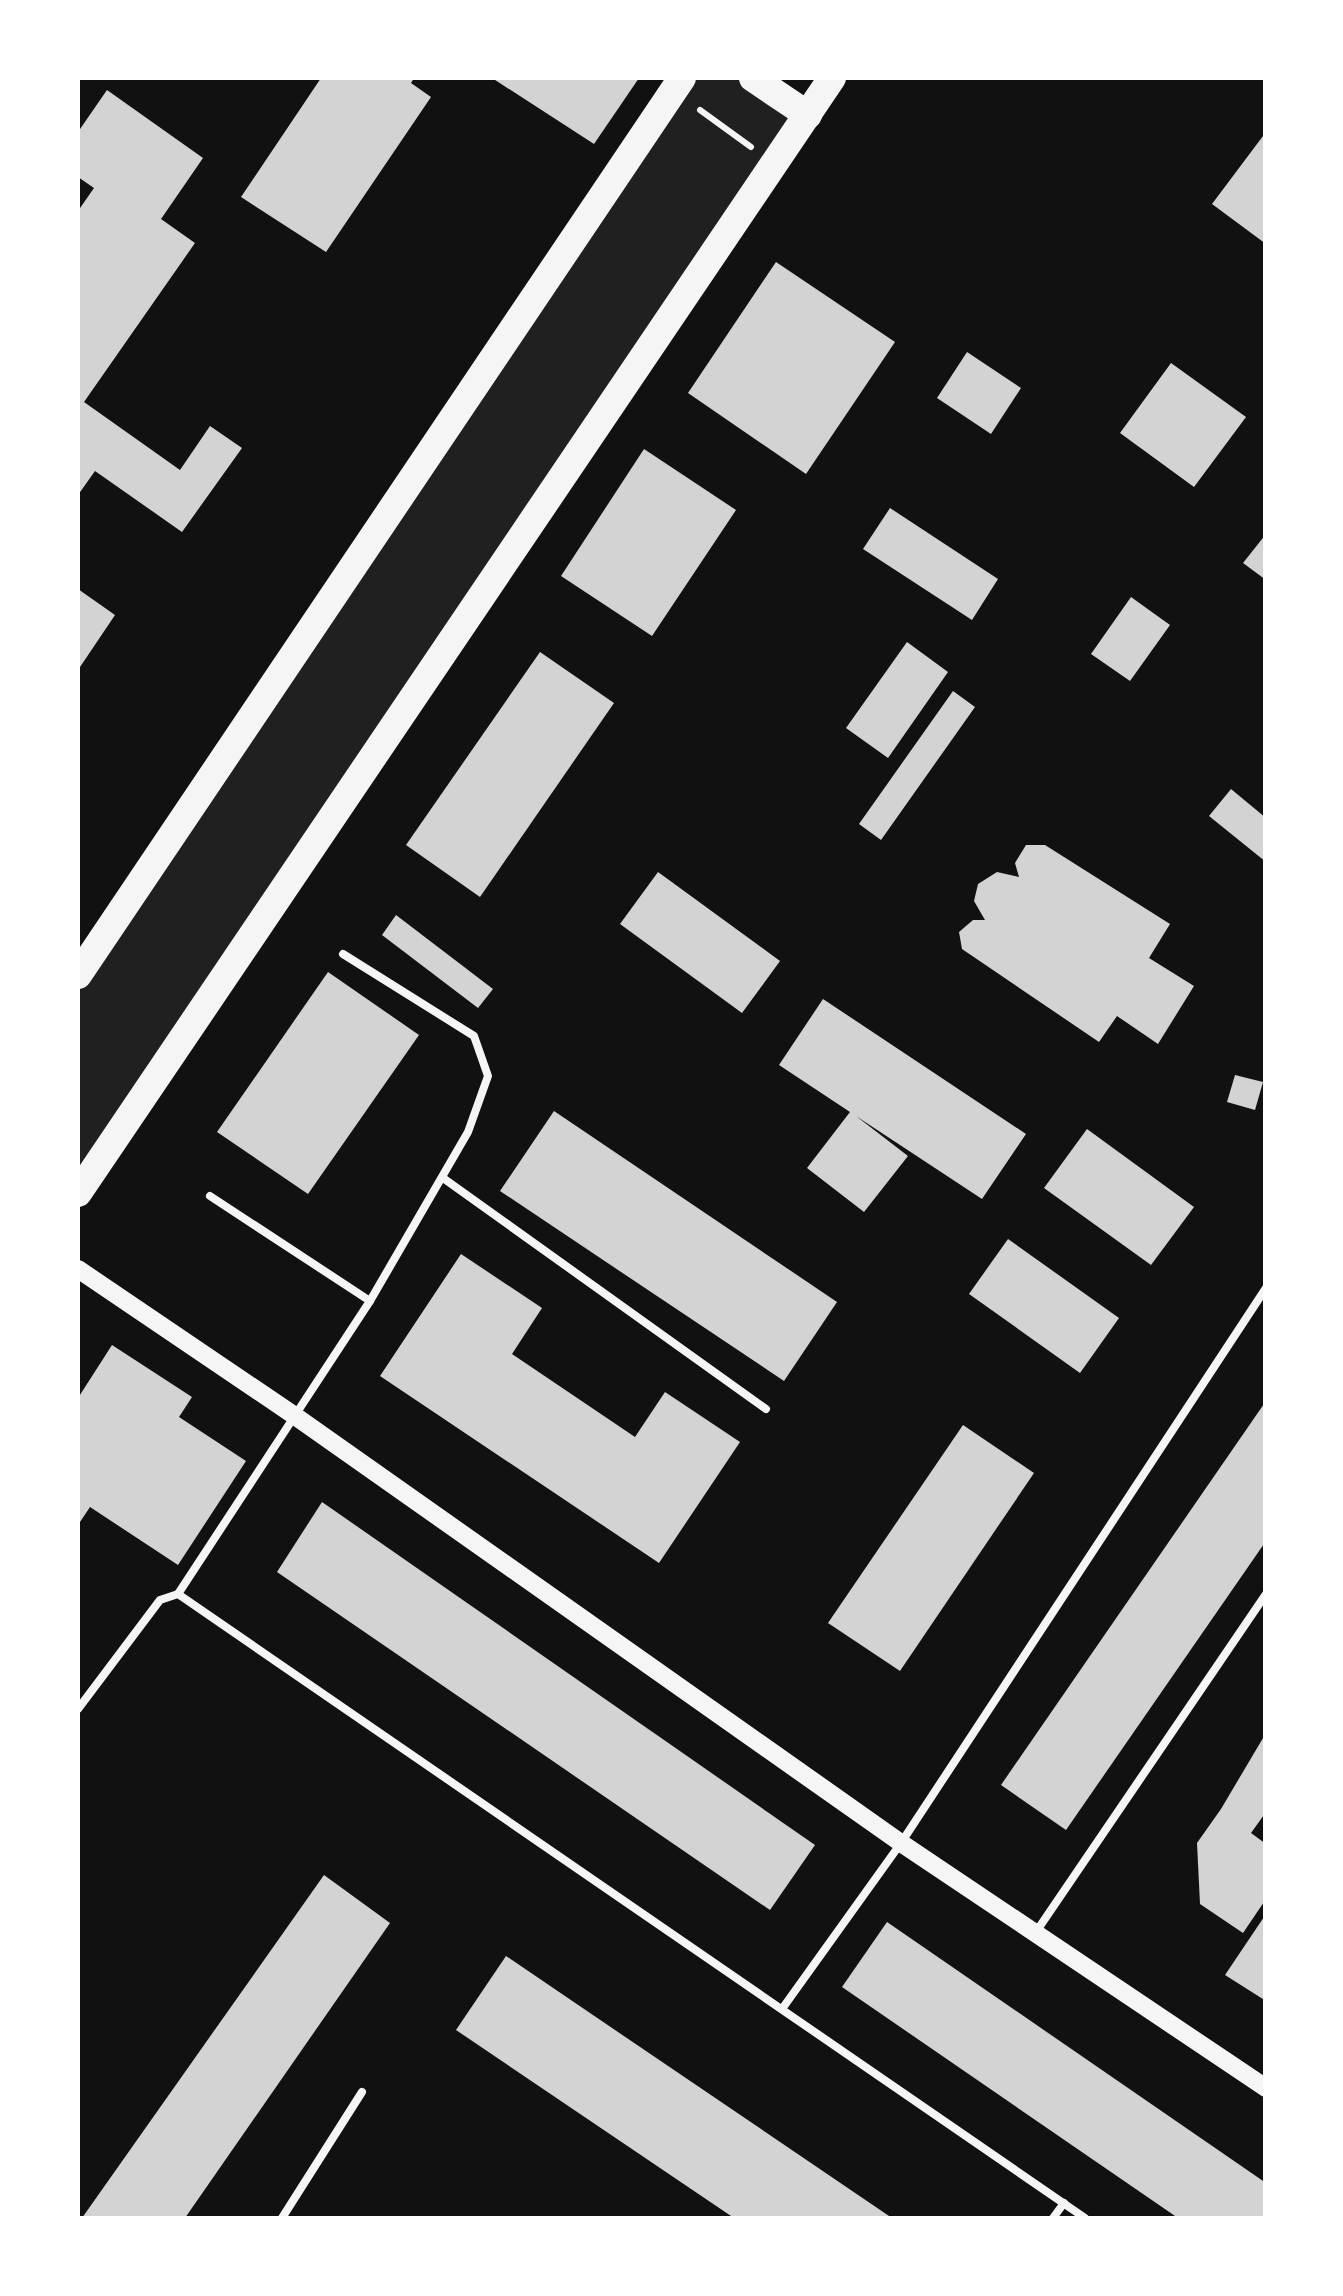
<svg xmlns="http://www.w3.org/2000/svg" width="1343" height="2296" viewBox="0 0 1343 2296" font-family="Montserrat,sans-serif">
	<style>
		.green { fill: #202020 }
		.building { fill: #d3d3d3 }
		.lines { fill: none; stroke-linecap: round; stroke-linejoin: round }
		.path { stroke: #f5f5f5; stroke-width: 6 }
		.service { stroke: #f5f5f5; stroke-width: 8 }
		.tertiary { stroke: #f5f5f5; stroke-width: 18 }
		.trunk { stroke: #f5f5f5; stroke-width: 28 }
	</style>
	<rect width="100%" height="100%" fill="#111"/>
	<!-- green -->
	<path class="green" d="M682,78H753L808,115L78,1193V975Z"/>
	<!-- building -->
	<g class="building">
		<path d="M321,78H414L411,83L431,97L326,252L241,197Z"/>
		<path d="M492,78H639L594,144Z"/>
		<path d="M107,90L203,158L161,219L195,243L84,402L180,470L210,426L242,448L182,532L95,471L78,495V211L94,188L78,177V132Z"/>
		<path d="M1266,132V244L1212,204Z"/>
		<path d="M776,262L895,342L806,474L688,393Z"/>
		<path d="M967,352L1021,388L991,434L937,398Z"/>
		<path d="M1171,363L1246,417L1194,487L1120,433Z"/>
		<path d="M644,449L736,510L652,636L561,576Z"/>
		<path d="M890,508L998,579L972,620L863,549Z"/>
		<path d="M1266,534V580L1243,563Z"/>
		<path d="M78,589L115,615L78,670Z"/>
		<path d="M1131,597L1170,625L1130,681L1091,654Z"/>
		<path d="M907,642L948,672L888,758L846,728Z"/>
		<path d="M540,652L614,703L480,897L406,845Z"/>
		<path d="M953,691L975,707L881,840L859,824Z"/>
		<path d="M1231,789L1266,818V862L1209,816Z"/>
		<path d="M1026,845H1045L1170,924L1149,958L1194,986L1158,1044L1117,1016L1099,1042L962,949L959,932L973,920H985L974,901L978,884L997,872L1019,877L1015,863Z"/>
		<path d="M658,872L780,961L742,1013L620,924Z"/>
		<path d="M396,915L493,989L478,1008L382,935Z"/>
		<path d="M328,972L419,1035L308,1194L217,1132Z"/>
		<path d="M823,999L1026,1134L982,1199L856,1116L908,1156L864,1212L807,1168L850,1112L779,1065Z"/>
		<path d="M1235,1075L1263,1082L1255,1110L1227,1102Z"/>
		<path d="M554,1111L837,1302L784,1381L500,1191Z"/>
		<path d="M1087,1129L1194,1207L1151,1265L1044,1188Z"/>
		<path d="M1008,1239L1119,1318L1080,1373L969,1294Z"/>
		<path d="M461,1254L542,1308L512,1354L635,1437L665,1392L740,1442L659,1563L380,1376Z"/>
		<path d="M112,1345L192,1397L179,1417L246,1461L178,1565L90,1507L78,1525V1398Z"/>
		<path d="M1266,1401V1541L1066,1830L1001,1785Z"/>
		<path d="M963,1425L1034,1473L900,1671L828,1623Z"/>
		<path d="M322,1502L815,1845L770,1910L277,1572Z"/>
		<path d="M1266,1733V1812L1251,1833L1266,1844V1899L1243,1933L1200,1904L1197,1843L1221,1809Z"/>
		<path d="M324,1875L390,1923L185,2218H82Z"/>
		<path d="M1266,1914V2001L1225,1975Z"/>
		<path d="M887,1922L1266,2183V2218H1178L842,1987Z"/>
		<path d="M506,1956L892,2218H734L456,2030Z"/>
	</g>
	<g class="lines">
		<!-- path -->
		<path class="path" d="M700,110L751,147"/>
		<!-- service -->
		<g class="service">
			<path d="M343,954L474,1036L488,1076L468,1132L370,1301"/>
			<path d="M443,1178L766,1409"/>
			<path d="M210,1196L370,1301L178,1594L1085,2218"/>
			<path d="M78,1709L160,1600L178,1594"/>
			<path d="M1036,1932L1266,1594"/>
			<path d="M782,2009L901,1843L1266,1288"/>
			<path d="M282,2218L362,2092"/>
			<path d="M1053,2218L1064,2203"/>
		</g>
		<!-- tertiary -->
		<path class="tertiary" d="M78,1269L295,1416L901,1843L1266,2088"/>
		<!-- trunk -->
		<g class="trunk">
			<path d="M753,78L808,115"/>
			<path d="M78,975L682,78"/>
			<path d="M78,1193L832,78"/>
		</g>
	</g>
	<!-- border -->
	<rect width="1343" height="2296" fill="none" stroke="#ffffff" stroke-width="160"/>
</svg>
